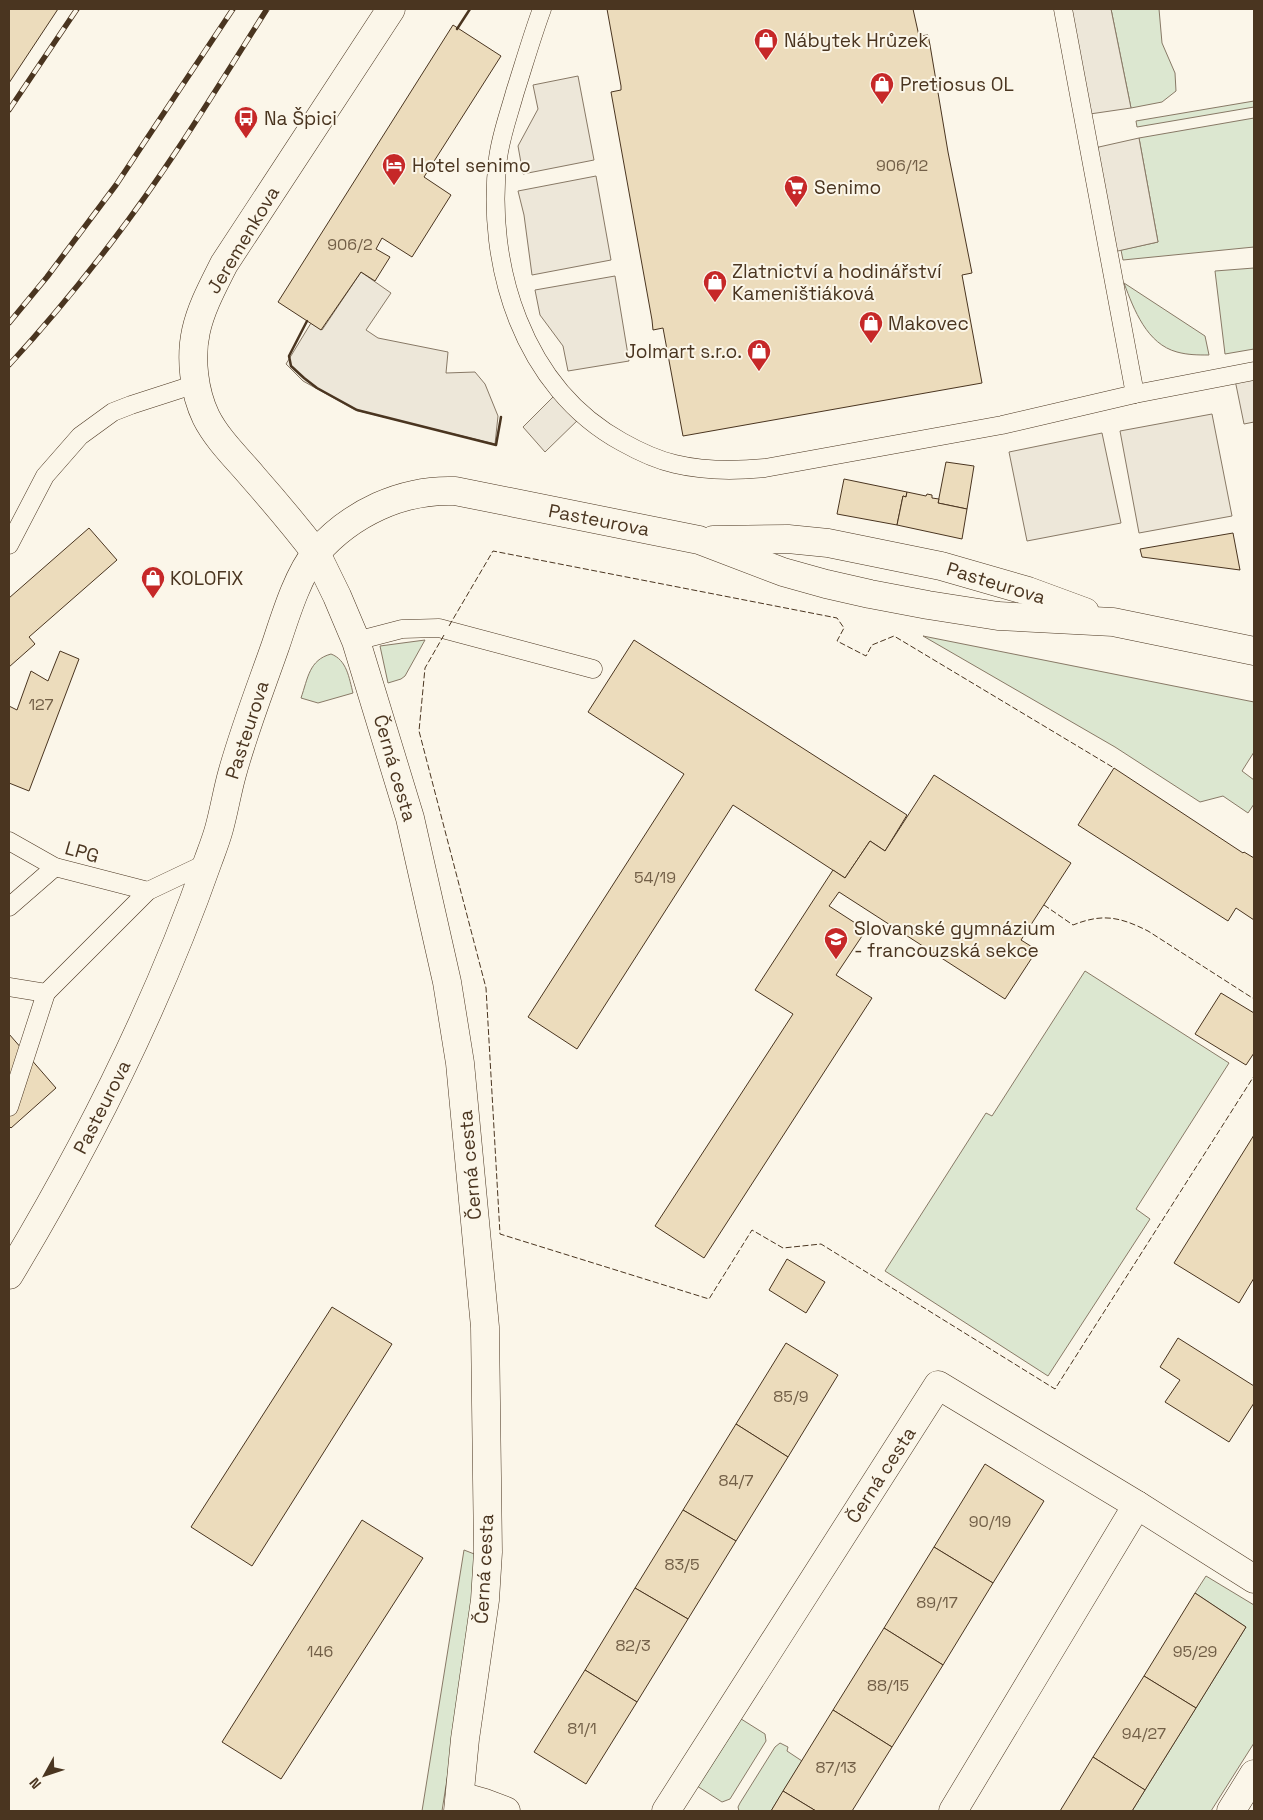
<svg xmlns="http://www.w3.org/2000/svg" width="1263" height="1820" viewBox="0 0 1263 1820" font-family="'Space Grotesk',sans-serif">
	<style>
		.green { fill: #dce7d0; stroke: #887966 }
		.parking { fill: #ede7d9; stroke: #887966 }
		.building { fill: #ecdcbc; stroke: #4a3520 }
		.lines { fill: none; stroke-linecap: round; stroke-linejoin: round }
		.service-casing { stroke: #4a3520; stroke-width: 19 }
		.minor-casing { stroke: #4a3520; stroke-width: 29 }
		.tertiary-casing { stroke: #4a3520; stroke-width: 29 }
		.secondary-casing { stroke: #4a3520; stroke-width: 29 }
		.service { stroke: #fbf6e9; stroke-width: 18 }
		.minor { stroke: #fbf6e9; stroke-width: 28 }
		.tertiary { stroke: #fbf6e9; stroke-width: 28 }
		.secondary { stroke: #fbf6e9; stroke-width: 28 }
		.rail-casing { stroke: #4a3520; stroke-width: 5.5 }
		.rail { stroke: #fbf6e9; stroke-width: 4; stroke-dasharray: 11; stroke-linecap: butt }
		.fence { stroke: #4a3520; stroke-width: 1; stroke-dasharray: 6 2.5; stroke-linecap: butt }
		.wall { stroke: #4a3520; stroke-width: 2.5 }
		.labels { text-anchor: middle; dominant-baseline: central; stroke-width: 4; stroke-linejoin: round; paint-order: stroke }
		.number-label { font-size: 16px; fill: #725f47 }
		.poi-label { font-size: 19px; fill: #4a3520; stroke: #fbf6e9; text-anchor: start }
		.street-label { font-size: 19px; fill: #4a3520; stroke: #fbf6e9 }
	</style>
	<rect width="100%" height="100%" fill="#fbf6e9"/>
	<!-- green -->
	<g class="green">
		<path d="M1111,9H1159L1162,43L1175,73L1176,91L1162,102L1131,108Z"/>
		<path d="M1254,101V107L1137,127L1136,121Z"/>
		<path d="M1254,118V247L1123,260L1121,250L1158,242L1139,138Z"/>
		<path d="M1254,268V349L1225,354L1215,271Z"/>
		<path d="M1124,283L1205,336L1209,355C1198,355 1188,355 1177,352C1147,344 1134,310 1124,283Z"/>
		<path d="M923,636L1254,702V752L1242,771L1254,780V804L1248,813L1223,796L1200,802L1115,747Z"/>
		<path d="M425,640L405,676L401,679L388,683L380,646Z"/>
		<path d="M331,654C347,660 349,678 353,693L318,703L301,698C308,678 309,660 331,654Z"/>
		<path d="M1085,971L1229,1063L1136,1209L1150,1219L1048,1376L885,1271L986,1113L992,1116Z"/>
		<path d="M464,1550L482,1557L442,1811H422Z"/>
		<path d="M1206,1576L1254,1605V1743L1211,1811H1132L1246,1627L1195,1593Z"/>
		<path d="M738,1717L765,1734L766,1741L730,1799L722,1802L697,1786Z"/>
		<path d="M780,1743L788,1747L787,1751L802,1761L771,1811H739L738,1807L740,1803L775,1747Z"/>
	</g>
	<!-- parking -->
	<g class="parking">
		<path d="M1063,9H1111L1131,108L1083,115Z"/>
		<path d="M578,76L594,160L523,174L518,146L538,109L533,85Z"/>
		<path d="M1139,138L1158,242L1109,253L1090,149Z"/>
		<path d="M596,176L611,260L532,275L524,215L518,191Z"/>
		<path d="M361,272L391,293L366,330L378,338L448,352L446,373L475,372L485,384L498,416L495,444L355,410L303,381L286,364L311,323L322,330Z"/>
		<path d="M615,276L629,361L568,371L563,346L540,315L535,290Z"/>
		<path d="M1254,371V422L1244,424L1234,375Z"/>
		<path d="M560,390L583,415L545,452L523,427Z"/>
		<path d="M1212,414L1232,516L1139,533L1120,431Z"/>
		<path d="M1102,433L1121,523L1027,541L1009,452Z"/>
	</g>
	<!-- building -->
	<g class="building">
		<path d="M9,9H58L9,83Z"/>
		<path d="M607,9H913L919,36L928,35L930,45L948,152L972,273L962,275L982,383L683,436L663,328L653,330L652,320L611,92L621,90V86Z"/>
		<path d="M453,25L501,56L424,177L451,195L412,257L382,238L376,249L390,257L375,281L361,272L321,330L278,302Z"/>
		<path d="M946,462L974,466L967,509L938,503Z"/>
		<path d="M844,479L907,492L906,497L903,496L897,525L837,514Z"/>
		<path d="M907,492L926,496L927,494L932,495V498L939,499L938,503L967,509L962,539L897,525L903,496L906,497Z"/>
		<path d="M89,528L117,560L29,637L35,644L9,667V598Z"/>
		<path d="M1233,533L1240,570L1142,557L1140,549Z"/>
		<path d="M634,640L907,815L885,851L870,841L845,878L733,805L577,1049L528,1017L684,774L588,712Z"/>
		<path d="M60,651L79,659L29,791L9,783V706L17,710L31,671L48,681Z"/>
		<path d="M1114,768L1243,853L1244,852L1254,858V920L1236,908L1228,921L1078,825Z"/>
		<path d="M934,775L1071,863L1021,940L1037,950L1005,999L839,892L829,906L866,930L836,975L872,998L704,1258L655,1226L793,1014L755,990L833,870L845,878L870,841L885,851Z"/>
		<path d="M1221,993L1254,1013V1053L1246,1065L1195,1034Z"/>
		<path d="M9,1034L56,1088L11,1128L9,1126Z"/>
		<path d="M1254,1135V1278L1239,1303L1174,1263Z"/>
		<path d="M787,1259L825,1282L806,1313L769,1290Z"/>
		<path d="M332,1307L392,1344L252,1566L191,1527Z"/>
		<path d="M1178,1338L1254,1386V1403L1229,1442L1165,1402L1180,1380L1160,1367Z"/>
		<path d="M786,1343L838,1375L788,1457L736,1424Z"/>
		<path d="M736,1424L788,1457L736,1541L683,1510Z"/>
		<path d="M985,1464L1044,1501L993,1583L934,1547Z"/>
		<path d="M683,1510L736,1541L688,1619L635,1588Z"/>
		<path d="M362,1520L423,1558L281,1779L222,1742Z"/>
		<path d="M934,1547L993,1583L943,1665L884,1628Z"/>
		<path d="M635,1588L688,1619L637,1702L585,1670Z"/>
		<path d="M1195,1593L1246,1627L1196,1708L1144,1676Z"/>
		<path d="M884,1628L943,1665L892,1747L833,1710Z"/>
		<path d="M585,1670L637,1702L586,1784L534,1752Z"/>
		<path d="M1144,1676L1196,1708L1145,1790L1093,1757Z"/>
		<path d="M833,1710L892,1747L852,1811H816L783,1791Z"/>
		<path d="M1093,1757L1145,1790L1132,1811H1060Z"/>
		<path d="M783,1791L816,1811H771Z"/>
	</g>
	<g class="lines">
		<!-- service casing -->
		<g class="service-casing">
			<g id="service">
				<path d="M542,9C532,36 524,64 515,92C509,114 501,135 498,158C485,265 523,388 622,442C638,451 657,460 675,464C704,471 735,471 765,468L1002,425L1135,394L1254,371"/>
				<path d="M1063,9L1135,394"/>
				<path d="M9,545L45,476L80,436L113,412L131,405L196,384"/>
				<path d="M356,641L402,629L439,628L593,669"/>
				<path d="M9,841L55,867L148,891"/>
				<path d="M9,907L55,867"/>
				<path d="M9,987L46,993L148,891L207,863"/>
				<path d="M9,1107L46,993"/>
			</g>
		</g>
		<!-- minor casing -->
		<g class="minor-casing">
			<g id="minor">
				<path d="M316,553L337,596L356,641L410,818L447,982L460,1063L485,1327L488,1552L485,1600L465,1739L458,1811"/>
				<path d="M460,1796L485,1803L506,1811"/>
				<path d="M666,1811L938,1385L1137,1505L1254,1579"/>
				<path d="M953,1811L1137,1505"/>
				<path d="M1231,1811L1254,1774"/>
			</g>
		</g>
		<!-- tertiary casing -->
		<g class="tertiary-casing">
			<path id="tertiary" d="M316,553C296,527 275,502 253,477C237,458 217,439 206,417C194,392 190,358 196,331C201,308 213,286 224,264L391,9"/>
		</g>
		<!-- secondary casing -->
		<g class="secondary-casing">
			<g id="secondary">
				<path d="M713,540L788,539L828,543L941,566L1028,591L1085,612"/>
				<path d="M9,1275C88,1144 157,1006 208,861C212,850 216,840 219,829C224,811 227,792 232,774C244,730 261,687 276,644C285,617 298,574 316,553C351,513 402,489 455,491L699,540L783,572L826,584L870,594L928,605L998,616L1113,622L1254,651"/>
			</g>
		</g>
		<!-- service -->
		<use href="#service" class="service"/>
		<!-- minor -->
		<use href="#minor" class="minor"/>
		<!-- tertiary -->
		<use href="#tertiary" class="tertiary"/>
		<!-- secondary -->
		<use href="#secondary" class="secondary"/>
		<!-- rail casing -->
		<g class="rail-casing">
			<g id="rail">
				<path d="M9,110L77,9"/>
				<path d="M9,323L47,277L116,185L233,9"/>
				<path d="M9,365C45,326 79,285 111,243C168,169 217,88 267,9"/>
			</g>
		</g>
		<!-- rail -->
		<use href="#rail" class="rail"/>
		<!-- fence -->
		<g class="fence">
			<path d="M449,626L493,551L837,618L844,628L837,641L866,656L872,645L894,636L1114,768"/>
			<path d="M444,635L425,668L419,731L486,988L500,1234L709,1299L752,1230L783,1248L821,1244L1055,1389L1254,1076"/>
			<path d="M1044,905L1073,925C1103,913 1120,917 1148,931L1254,999"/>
		</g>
		<!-- wall -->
		<g class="wall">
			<path d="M457,29L470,9"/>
			<path d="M307,321L289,356L291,366L304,378L317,388L357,410L496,445L501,417"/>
		</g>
	</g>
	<!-- icons -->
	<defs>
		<g id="shop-pin" transform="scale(1.25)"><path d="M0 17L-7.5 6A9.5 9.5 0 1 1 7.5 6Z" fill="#c62828" stroke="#fbf6e9"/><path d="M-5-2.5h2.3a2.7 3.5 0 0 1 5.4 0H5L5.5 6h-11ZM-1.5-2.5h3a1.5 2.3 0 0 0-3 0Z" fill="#fff"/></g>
		<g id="bus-pin" transform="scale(1.25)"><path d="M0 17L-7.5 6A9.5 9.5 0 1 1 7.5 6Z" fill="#c62828" stroke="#fbf6e9"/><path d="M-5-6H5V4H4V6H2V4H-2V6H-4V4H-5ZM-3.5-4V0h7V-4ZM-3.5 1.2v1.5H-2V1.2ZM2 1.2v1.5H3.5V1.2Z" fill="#fff"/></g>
		<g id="hotel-pin" transform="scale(1.25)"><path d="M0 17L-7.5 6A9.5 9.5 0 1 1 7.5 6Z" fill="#c62828" stroke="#fbf6e9"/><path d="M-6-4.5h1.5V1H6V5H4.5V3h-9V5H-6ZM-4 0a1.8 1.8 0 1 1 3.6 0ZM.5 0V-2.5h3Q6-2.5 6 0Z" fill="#fff"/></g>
		<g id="supermarket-pin" transform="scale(1.25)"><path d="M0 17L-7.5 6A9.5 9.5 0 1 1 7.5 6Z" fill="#c62828" stroke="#fbf6e9"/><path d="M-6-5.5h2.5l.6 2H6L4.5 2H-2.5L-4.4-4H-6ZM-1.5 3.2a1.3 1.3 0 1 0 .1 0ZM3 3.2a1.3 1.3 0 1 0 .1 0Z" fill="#fff"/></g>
		<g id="university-pin" transform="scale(1.25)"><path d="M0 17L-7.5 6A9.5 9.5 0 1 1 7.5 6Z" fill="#c62828" stroke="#fbf6e9"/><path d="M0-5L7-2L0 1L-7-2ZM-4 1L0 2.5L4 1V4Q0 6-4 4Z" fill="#fff"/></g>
	</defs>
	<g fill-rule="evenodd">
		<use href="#shop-pin" x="766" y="40"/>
		<use href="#shop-pin" x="882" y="84"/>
		<use href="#bus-pin" x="246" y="118"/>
		<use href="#hotel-pin" x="394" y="165"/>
		<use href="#supermarket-pin" x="796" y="187"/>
		<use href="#shop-pin" x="715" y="282"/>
		<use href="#shop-pin" x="871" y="323"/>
		<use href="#shop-pin" x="759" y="351"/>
		<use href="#shop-pin" x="153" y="578"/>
		<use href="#university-pin" x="836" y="939"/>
	</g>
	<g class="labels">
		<!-- number labels -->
		<g class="number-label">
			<text x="902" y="165">906/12</text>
			<text x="350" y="244">906/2</text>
			<text x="41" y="704">127</text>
			<text x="655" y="877">54/19</text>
			<text x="791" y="1396">85/9</text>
			<text x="736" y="1480">84/7</text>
			<text x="990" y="1521">90/19</text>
			<text x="682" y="1564">83/5</text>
			<text x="937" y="1602">89/17</text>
			<text x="633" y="1645">82/3</text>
			<text x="320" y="1651">146</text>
			<text x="1195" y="1651">95/29</text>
			<text x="888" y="1685">88/15</text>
			<text x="582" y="1728">81/1</text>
			<text x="1144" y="1733">94/27</text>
			<text x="836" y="1767">87/13</text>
		</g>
		<!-- poi labels -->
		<g class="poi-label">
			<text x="784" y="40">Nábytek Hrůzek</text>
			<text x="900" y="84">Pretiosus OL</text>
			<text x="264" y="118">Na Špici</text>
			<text x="412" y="165">Hotel senimo</text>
			<text x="814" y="187">Senimo</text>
			<text x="732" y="271">Zlatnictví a hodinářství<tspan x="732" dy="22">Kameništiáková</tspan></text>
			<text x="888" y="323">Makovec</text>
			<text x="742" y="351" text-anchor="end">Jolmart s.r.o.</text>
			<text x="170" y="578">KOLOFIX</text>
			<text x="854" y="928">Slovanské gymnázium<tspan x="854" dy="22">- francouzská sekce</tspan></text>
		</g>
		<!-- street labels -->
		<g class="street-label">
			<text transform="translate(243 240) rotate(-59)">Jeremenkova</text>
			<text transform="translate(599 520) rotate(11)">Pasteurova</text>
			<text transform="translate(996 583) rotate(17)">Pasteurova</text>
			<text transform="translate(247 730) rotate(-72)">Pasteurova</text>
			<text transform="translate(395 768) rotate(74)">Černá cesta</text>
			<text transform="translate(82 852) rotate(16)">LPG</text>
			<text transform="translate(102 1107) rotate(-63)">Pasteurova</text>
			<text transform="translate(470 1165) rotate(-95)">Černá cesta</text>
			<text transform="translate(881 1475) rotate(-57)">Černá cesta</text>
			<text transform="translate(484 1569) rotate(-87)">Černá cesta</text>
		</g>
	</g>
	<!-- border -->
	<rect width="1263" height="1820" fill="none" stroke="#4a3520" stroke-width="20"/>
	<!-- north arrow -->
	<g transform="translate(45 1775) rotate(230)" stroke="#fbf6e9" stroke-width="4" paint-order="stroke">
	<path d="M0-4L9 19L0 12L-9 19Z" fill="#4a3520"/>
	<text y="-8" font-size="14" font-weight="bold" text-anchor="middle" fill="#4a3520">N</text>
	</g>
</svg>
